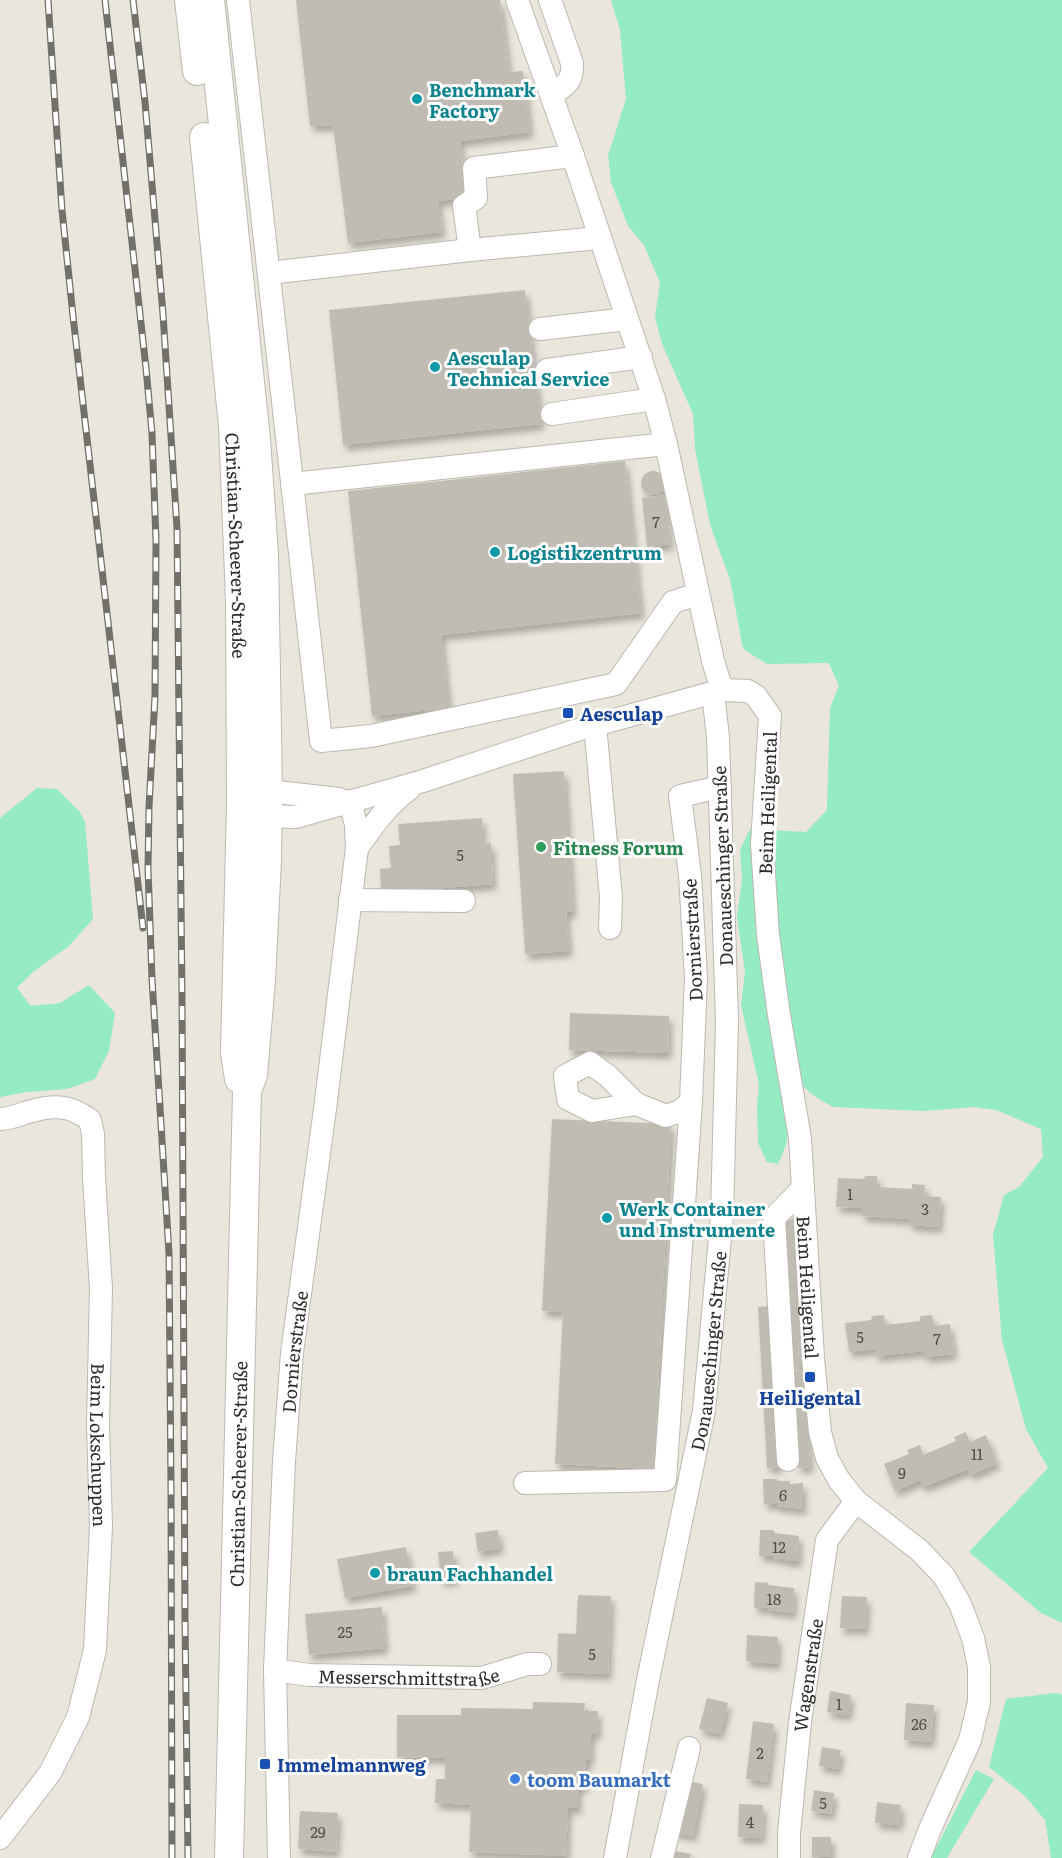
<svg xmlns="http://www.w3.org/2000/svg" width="1062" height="1858" viewBox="0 0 1062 1858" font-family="Literata,serif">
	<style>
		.green { fill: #95ebc2 }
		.building { fill: #c0bcb4; filter: url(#shadow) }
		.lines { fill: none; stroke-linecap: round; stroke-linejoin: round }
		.minor-casing { stroke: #bcb8b0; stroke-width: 24 }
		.major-casing { stroke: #bcb8b0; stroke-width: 30 }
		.minor { stroke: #fff; stroke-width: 22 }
		.major { stroke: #fff; stroke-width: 28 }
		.rail-casing { stroke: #72706a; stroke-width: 7 }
		.rail { stroke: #fff; stroke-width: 4.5; stroke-dasharray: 14; stroke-linecap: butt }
		.culture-dot { fill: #0f9aa8; stroke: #fff; stroke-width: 2 }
		.transit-dot { fill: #1a4fb4; stroke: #fff; stroke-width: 2 }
		.leisure-dot { fill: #2e9e5b; stroke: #fff; stroke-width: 2 }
		.shop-dot { fill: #3f7fe0; stroke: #fff; stroke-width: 2 }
		.labels { text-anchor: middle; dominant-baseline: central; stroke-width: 6; stroke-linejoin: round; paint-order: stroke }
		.number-label { font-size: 15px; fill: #52504b }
		.culture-label { font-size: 18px; font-weight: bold; fill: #0d838f; stroke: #fff; text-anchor: start }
		.street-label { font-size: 18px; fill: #2d2c28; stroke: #fff }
		.transit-label { font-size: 18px; font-weight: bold; fill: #164399; stroke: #fff; text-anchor: start }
		.leisure-label { font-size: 18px; font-weight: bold; fill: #27864d; stroke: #fff; text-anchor: start }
		.shop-label { font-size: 18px; font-weight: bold; fill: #366cbe; stroke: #fff; text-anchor: start }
	</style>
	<defs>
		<filter id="shadow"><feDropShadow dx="3.5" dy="6" stdDeviation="3" flood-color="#0004"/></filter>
	</defs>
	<rect width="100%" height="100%" fill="#eae6dd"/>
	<!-- green -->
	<g class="green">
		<path d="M611,0H1062V1623L1041,1613L969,1552L1048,1468L1026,1429L1002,1340L993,1235L1004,1195L1019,1187L1043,1157L1041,1129L996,1110L974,1107L924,1111L833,1107L814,1096L804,1087L787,1101C790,1127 790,1140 778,1164L767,1162L758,1143L757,1106L759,1085L741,1005L745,972L737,917L742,880L740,850L750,829L806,832L827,810L830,708L839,686L829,663L767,664L743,649L730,579L711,528L702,485L695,449L693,414L662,344L655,317L660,283L644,245L628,226L611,182L608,156L626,99L620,30Z"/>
		<path d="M37,788L57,789L79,811L85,821L93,919L69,946L33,972L17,988L31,1006L60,1003L89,985L115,1013L109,1051L95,1079L67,1089L27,1092L0,1097V818Z"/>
		<path d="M1056,1693L1062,1695V1858H1051L1045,1820L1025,1796L989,1767L1006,1699Z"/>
		<path d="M976,1770L994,1779L947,1858H931Z"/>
	</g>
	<!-- building -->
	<g class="building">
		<path d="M296,0H500L509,72L523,71L530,132L460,141L466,198L438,201L442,232L348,243L333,125L310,126Z"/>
		<path d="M525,290L541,424L343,445L329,310Z"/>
		<path d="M625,461L641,613L441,635L449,708L372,716L348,491Z"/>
		<circle cx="653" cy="483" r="12"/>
		<path d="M665,495L670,544L647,547L642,498Z"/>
		<path d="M564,771L573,912H566L569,951L525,954L513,774Z"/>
		<path d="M482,818L483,844L491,843L493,884L381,893L380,869L391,868L389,846L400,845L398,824Z"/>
		<path d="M570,1013L669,1016L668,1053L569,1050Z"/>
		<path d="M552,1119L671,1124L654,1469L555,1464L563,1312L542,1311Z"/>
		<path d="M865,1176H877V1187L912,1189V1184L925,1185L924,1196L941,1197L939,1227L909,1225L910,1219L862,1216V1208L836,1207L838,1178L864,1179Z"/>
		<path d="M794,1219L805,1365L792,1366L781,1220Z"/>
		<path d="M770,1306L779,1467L767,1468L758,1307Z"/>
		<path d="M884,1315L885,1325L920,1321V1316L932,1315L934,1326L950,1324L954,1354L924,1357V1351L876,1356L875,1349L849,1352L845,1323L872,1320L871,1316Z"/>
		<path d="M803,1370L810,1467L798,1468L791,1371Z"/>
		<path d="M966,1432L970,1442L986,1435L997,1463L970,1475L968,1469L923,1487L920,1480L895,1491L884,1464L909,1454L907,1450L920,1445L923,1455L956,1441L954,1437Z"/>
		<path d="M763,1479H777V1481H790V1484L803,1483V1509L777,1506V1504H764Z"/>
		<path d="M498,1530L500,1548L478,1552L475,1533Z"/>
		<path d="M760,1530H774V1533L799,1536L798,1561H785V1559L773,1558V1556H759Z"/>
		<path d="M406,1547L413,1586L345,1598L337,1559Z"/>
		<path d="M453,1551L455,1580L441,1581L438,1552Z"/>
		<path d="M755,1582L769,1583L768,1585L794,1588L793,1613L768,1610V1608H754Z"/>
		<path d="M578,1595L611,1596L608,1674L557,1672L558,1633L576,1634Z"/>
		<path d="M842,1596L867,1597L865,1629L840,1628Z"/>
		<path d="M382,1607L385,1648L309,1655L305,1614Z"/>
		<path d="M747,1635L778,1637L777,1664L746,1661Z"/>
		<path d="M830,1691L851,1695L848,1715L827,1712Z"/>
		<path d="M707,1698L728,1703L720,1734L699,1729Z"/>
		<path d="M533,1702L585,1703L584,1711H598L597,1734H591L590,1760H586L585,1787H578V1808H568L566,1856L469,1852L471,1805L435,1803L436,1779H445V1758L397,1757V1715H461V1708L533,1709Z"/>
		<path d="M906,1703L934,1705L931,1742L904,1740Z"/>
		<path d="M753,1721L774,1724L767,1782L746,1779Z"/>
		<path d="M822,1747L841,1750L838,1769L819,1766Z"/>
		<path d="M682,1780L703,1784L693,1836L672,1832Z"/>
		<path d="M814,1790L834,1793L831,1814L811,1811Z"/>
		<path d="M877,1802L901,1805L899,1825L875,1823Z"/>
		<path d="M739,1804L763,1805L762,1838L738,1837Z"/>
		<path d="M300,1811L338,1813L336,1852L298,1849Z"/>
		<rect x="812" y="1837" width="19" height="20"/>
		<path d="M670,1850L691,1854L690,1858H668Z"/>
	</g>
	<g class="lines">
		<!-- minor casing -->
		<g class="minor-casing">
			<g id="minor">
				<path d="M238,0L321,741L371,736L616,684L673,602L698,594"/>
				<path d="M517,0L573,156L654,399L666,444L713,661L722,690"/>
				<path d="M550,0L572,63C573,82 566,84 552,95"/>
				<path d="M470,250L464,206L476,198L474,168L573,156"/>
				<path d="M269,273L470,250L600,238"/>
				<path d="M540,329L627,319"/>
				<path d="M547,370L641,357"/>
				<path d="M552,414L654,399"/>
				<path d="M292,484L666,444"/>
				<path d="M595,725L611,897L610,928"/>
				<path d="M254,798L268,791L339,799"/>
				<path id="s1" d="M252,810L268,816L296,817L423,781L574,731L722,690L748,691L756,696L770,716L762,844L768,935L779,1015L800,1138L813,1358L820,1432L827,1458L839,1480L856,1501L919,1550L944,1576L960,1604L973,1638L979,1667V1702L970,1740L930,1829L919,1858"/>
				<path d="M357,848C373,826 387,805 409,789"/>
				<path d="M350,900L464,901"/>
				<path d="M636,1104L592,1111L568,1099L565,1076L590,1063L608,1076L636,1104L666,1116L680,1111L691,1102L696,977L690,875L680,796L720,787"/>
				<path id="s2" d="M0,1119C10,1119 18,1115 28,1112C52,1105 69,1104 90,1120L93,1134L94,1177L101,1288L98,1425L101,1526L95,1650L78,1717L50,1773L0,1838"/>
				<path d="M788,1460L774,1218L803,1188"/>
				<path d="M525,1483L665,1480L691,1102"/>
				<path id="s3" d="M275,1670L309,1675L482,1678L527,1664H540"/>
				<path id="s4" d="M279,1858L275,1670L284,1461L292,1353L325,1109L357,848L356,825L350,801"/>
				<path id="s5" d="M615,1858L648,1680L704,1411L722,1216L727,1021L718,737L713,693"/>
				<path d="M662,1858L689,1748"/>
				<path id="s6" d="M789,1858V1833L800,1722L827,1540L856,1501"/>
			</g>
		</g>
		<!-- major casing -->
		<g class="major-casing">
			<g id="major">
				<path d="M189,0L197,71"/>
				<path d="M210,0L256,439L264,554L268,791L267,861L261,980L253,1075L247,1091L229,1858"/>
				<path id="s7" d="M204,137L233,426L240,600L241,804L235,1053L239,1079"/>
			</g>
		</g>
		<!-- minor -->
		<use href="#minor" class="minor"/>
		<!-- major -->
		<use href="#major" class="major"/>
		<!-- rail casing -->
		<g class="rail-casing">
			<g id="rail">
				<path d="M48,0L62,210L73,316L143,928"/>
				<path d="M105,0L146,368L152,433L156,541L155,696L149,807L148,869L152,979L169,1253L171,1489L172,1858"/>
				<path d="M133,0L145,102L163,314L177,528L182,997L185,1619L188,1858"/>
			</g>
		</g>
		<!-- rail -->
		<use href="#rail" class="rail"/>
	</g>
	<!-- markers -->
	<g class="culture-dot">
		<circle cx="417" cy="99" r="6"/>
		<circle cx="435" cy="367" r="6"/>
		<circle cx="495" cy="552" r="6"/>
		<circle cx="607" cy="1218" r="6"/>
		<circle cx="375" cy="1573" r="6"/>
	</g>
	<g class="transit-dot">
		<rect x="562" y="707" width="12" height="12" rx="3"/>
		<rect x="804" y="1371" width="12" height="12" rx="3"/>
		<rect x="259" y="1758" width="12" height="12" rx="3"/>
	</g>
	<circle class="leisure-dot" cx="541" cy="847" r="6"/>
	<circle class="shop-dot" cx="515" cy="1779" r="6"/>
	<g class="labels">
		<!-- number labels -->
		<g class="number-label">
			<text x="656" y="521">7</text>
			<text x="460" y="854">5</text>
			<text x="850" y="1193">1</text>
			<text x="925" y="1208">3</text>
			<text x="860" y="1336">5</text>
			<text x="937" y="1338">7</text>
			<text x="977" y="1453">11</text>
			<text x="902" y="1472">9</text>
			<text x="783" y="1494">6</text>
			<text x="779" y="1546">12</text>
			<text x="774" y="1598">18</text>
			<text x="345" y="1631">25</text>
			<text x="592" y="1653">5</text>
			<text x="839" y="1703">1</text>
			<text x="919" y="1723">26</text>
			<text x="760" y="1752">2</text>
			<text x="823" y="1802">5</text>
			<text x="750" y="1821">4</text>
			<text x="318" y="1831">29</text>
		</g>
		<!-- culture labels -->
		<g class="culture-label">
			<text x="429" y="89">Benchmark<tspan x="429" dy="21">Factory</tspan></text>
			<text x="447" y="357">Aesculap<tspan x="447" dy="21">Technical Service</tspan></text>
			<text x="507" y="552">Logistikzentrum</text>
			<text x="619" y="1208">Werk Container<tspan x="619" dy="21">und Instrumente</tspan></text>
			<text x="387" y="1573">braun Fachhandel</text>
		</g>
		<!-- street labels -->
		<g class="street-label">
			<text stroke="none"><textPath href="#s7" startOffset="410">Christian-Scheerer-Straße</textPath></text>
			<text transform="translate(767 803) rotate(-88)">Beim Heiligental</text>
			<text transform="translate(722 866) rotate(-92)">Donaueschinger Straße</text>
			<text transform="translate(692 940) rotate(-93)">Dornierstraße</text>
			<text stroke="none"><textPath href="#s1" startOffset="1124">Beim Heiligental</textPath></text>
			<text stroke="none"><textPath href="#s4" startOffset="507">Dornierstraße</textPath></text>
			<text stroke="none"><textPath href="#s5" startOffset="516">Donaueschinger Straße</textPath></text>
			<text stroke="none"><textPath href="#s2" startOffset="420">Beim Lokschuppen</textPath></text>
			<text transform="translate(238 1474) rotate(-89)">Christian-Scheerer-Straße</text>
			<text stroke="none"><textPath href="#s3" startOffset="134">Messerschmittstraße</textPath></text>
			<text stroke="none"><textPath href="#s6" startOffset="184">Wagenstraße</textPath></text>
		</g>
		<!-- transit labels -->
		<g class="transit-label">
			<text x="580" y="713">Aesculap</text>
			<text x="810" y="1397" text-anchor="middle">Heiligental</text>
			<text x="277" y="1764">Immelmannweg</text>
		</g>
		<!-- leisure labels -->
		<g class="leisure-label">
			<text x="553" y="847">Fitness Forum</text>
		</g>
		<!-- shop labels -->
		<g class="shop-label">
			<text x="527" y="1779">toom Baumarkt</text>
		</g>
	</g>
</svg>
